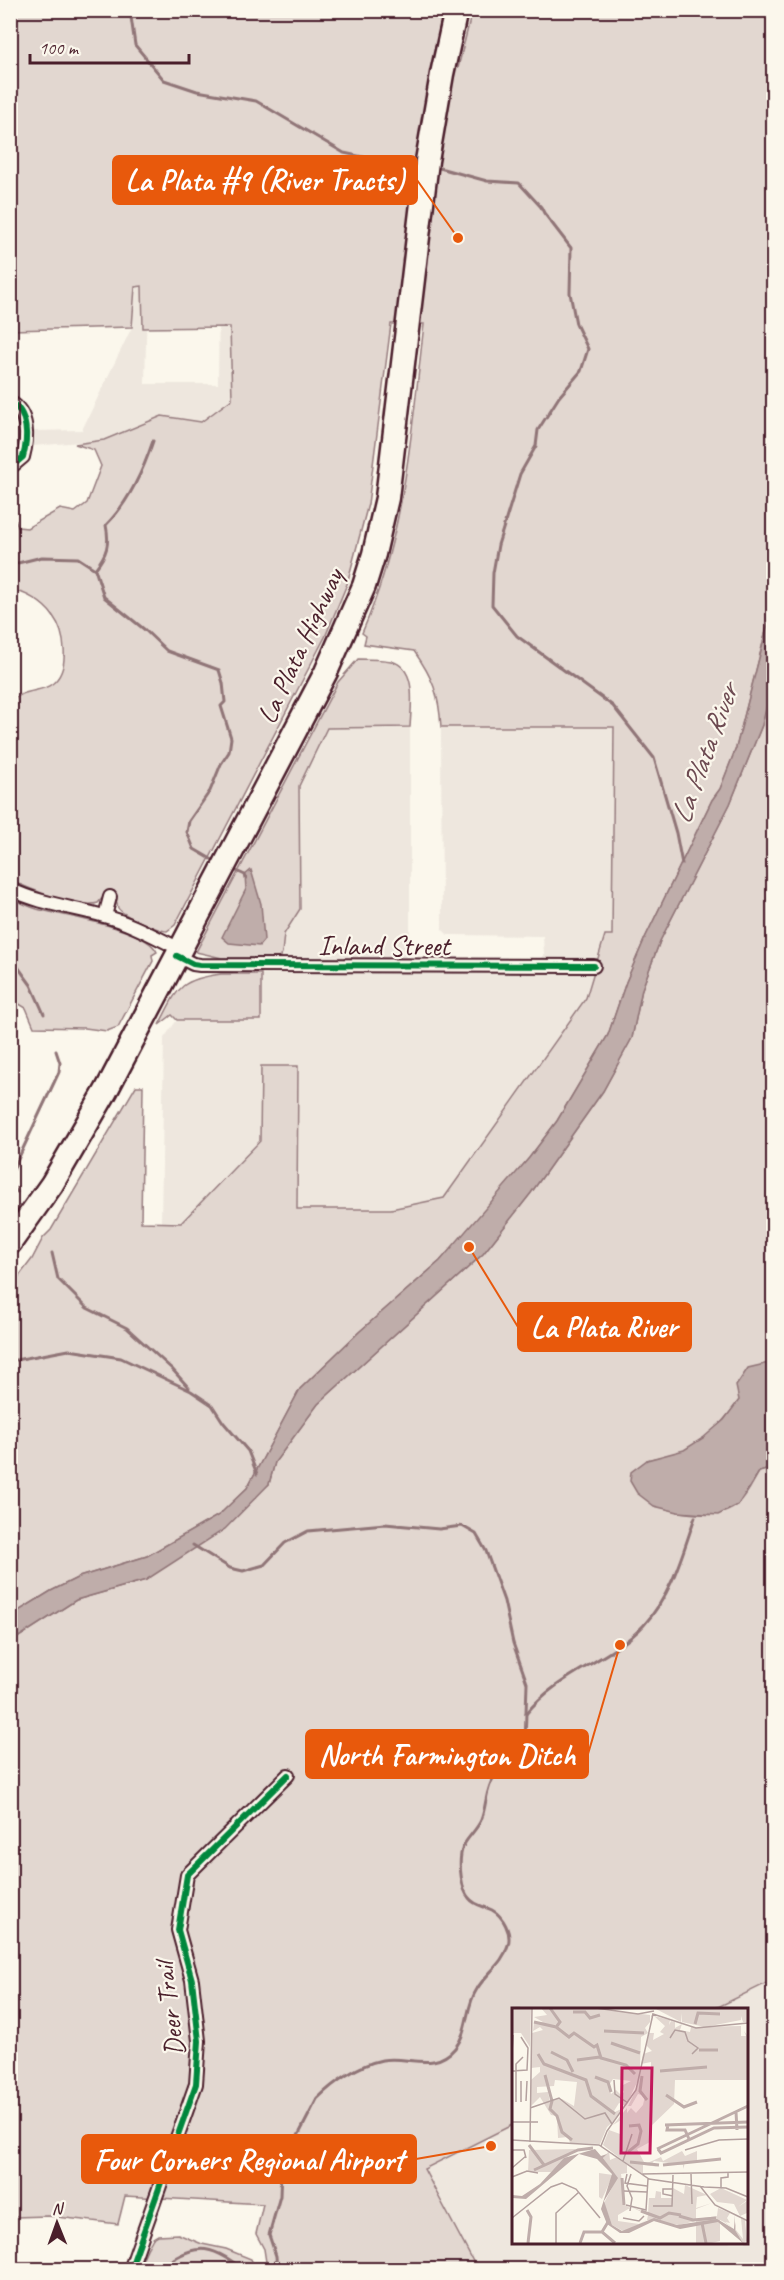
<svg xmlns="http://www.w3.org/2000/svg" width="784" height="2280" viewBox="0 0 784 2280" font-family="Caveat,sans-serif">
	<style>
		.built { fill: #eee7de; fill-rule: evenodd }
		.green { fill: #e2d7d0; stroke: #967b7e; stroke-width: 1.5 }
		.water { fill: #bfadaa; stroke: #907477; stroke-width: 1.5 }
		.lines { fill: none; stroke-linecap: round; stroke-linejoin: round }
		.stream { stroke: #907477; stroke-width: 3 }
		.street-casing { stroke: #4a1f2b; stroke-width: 16 }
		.highway-casing { stroke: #4a1f2b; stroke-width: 27 }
		.street { stroke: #fbf7ec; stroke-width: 12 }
		.highway { stroke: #fbf7ec; stroke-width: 22 }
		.cycleway-casing { stroke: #fbf7ec; stroke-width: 10 }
		.cycleway { stroke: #00873e; stroke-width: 6 }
		.labels { text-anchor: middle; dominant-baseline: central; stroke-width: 4.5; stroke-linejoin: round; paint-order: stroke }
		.street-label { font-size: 28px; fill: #4a1f2b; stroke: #fbf7ec }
		.water-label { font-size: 30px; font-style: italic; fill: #6d4a51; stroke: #fbf7ec }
		.inset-river { fill: none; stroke: #bfadaa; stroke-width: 3 }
		.inset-road { fill: none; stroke: #b4a19f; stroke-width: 1.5 }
		.view { fill: #c2185b; fill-opacity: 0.15; stroke: #c2185b; stroke-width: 3 }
		.inset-edge { fill: none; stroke: #4a1f2b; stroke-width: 3 }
		.leader { fill: none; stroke: #e8590c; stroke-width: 2 }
		.callout-dot { fill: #e8590c; stroke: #fbf7ec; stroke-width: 2 }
		.callout { fill: #e8590c; stroke: #e8590c; stroke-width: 2 }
		.callout-label { font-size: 30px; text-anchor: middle; font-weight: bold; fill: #fff }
	</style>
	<rect width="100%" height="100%" fill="#fbf7ec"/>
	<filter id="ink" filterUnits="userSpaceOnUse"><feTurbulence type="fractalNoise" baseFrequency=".0167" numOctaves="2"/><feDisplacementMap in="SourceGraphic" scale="12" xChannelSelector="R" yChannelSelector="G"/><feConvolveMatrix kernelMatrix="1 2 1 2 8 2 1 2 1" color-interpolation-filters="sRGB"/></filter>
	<g filter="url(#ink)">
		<!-- built -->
		<g class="built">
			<path d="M229,285L232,400L201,422L162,416L104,440L33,446V431L82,430L132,327L135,286ZM219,296L218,384H145L147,300Z"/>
			<path d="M410,727V959L279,958L282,953L284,934L300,909L299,786L327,728Z"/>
			<path d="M441,727H614L612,935H605L597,959H541L544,954L543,936L448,935L442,929Z"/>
			<path d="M593,973L586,998L444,1198L391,1209H297L298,1066H262L260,1140L181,1223H161L164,1038L177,1020H261V974Z"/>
			<path d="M773,1980V2269H477L424,2168L514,2124V2242H746V2010H712Z"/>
		</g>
		<!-- green -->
		<g class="green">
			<path d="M11,11H457L458,68L472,11H773V604L736,748L720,789L712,800L645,938L626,982L608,1035L557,1121L529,1158L483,1214L440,1261L359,1332L300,1389L247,1488L219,1515L147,1556L79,1577L51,1591L20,1610L11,1622L10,1288L32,1259L43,1238L51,1230L136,1086H143L141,1222L181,1223L260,1141L261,1066H298L297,1209H391L444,1198L586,998L605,935H612L614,727H441C439,694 433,678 414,651L364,644L366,636L362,633C405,535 412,429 424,324H391L368,504L347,584L325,637L175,925L167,931C159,931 122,915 118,908C117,905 116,901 116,898L104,896L98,903C80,909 28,889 11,880V702C24,688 40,693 52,684C71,670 65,632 53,616C44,603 26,592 11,590V524L16,521L18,527L27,528L60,509L75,512L87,503L101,466L94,450L75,444L104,440L162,416L201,422L232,399L230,327L143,328L142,286L135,287L132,327L11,330Z"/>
			<path d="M358,659C368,659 380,659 391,661C418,668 411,706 410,727L327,728L299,786L300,909L284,934L282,953L279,958H222L196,952L338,682Z"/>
			<path d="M773,681V1362C742,1389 723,1435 683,1451C672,1455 659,1457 647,1460L678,1512C697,1514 723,1519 738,1504C747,1496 753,1482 759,1472L773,1468V1980L712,2010H514V2124L424,2169L477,2269H138L147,2249L153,2238L158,2235L178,2234L202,2244L226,2249L251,2259L254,2266L261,2269L266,2262L264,2249L256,2234L263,2204L125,2196L118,2224L48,2216L15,2217L11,2223L10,1662L17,1638L76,1600L146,1580L269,1484L275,1462L318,1404L483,1254L531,1193L603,1091L632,1038L642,989L660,941L730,804L762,725Z"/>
			<path d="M11,898C19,902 28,906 37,909C62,916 147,928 157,952L152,955L153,961L118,1027L107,1031L85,1028L34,1027L26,1008L11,999Z"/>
			<path d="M221,974H261V1020H177L172,1015L159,1025C178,989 177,980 221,974Z"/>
		</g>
		<!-- water -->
		<g class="water">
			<path d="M773,604V681L762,725L730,804L660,941L642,989L632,1038L603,1091L531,1193L483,1254L318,1404L275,1462L269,1484L225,1529L146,1580L76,1600L17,1638L11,1662V1622L20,1610L51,1591L79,1577L147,1556L219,1515L247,1488L300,1389L359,1332L440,1261L529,1158L557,1121L608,1035L626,982L645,938L712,800L720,789L736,748Z"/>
			<path d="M251,870L261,904L264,940L259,946L229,943L222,937L246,889L245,875Z"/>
			<path d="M773,1362V1468L759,1472L738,1505L718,1515L678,1512L654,1506L637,1493L630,1481L631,1472L647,1460L684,1450L703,1438L724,1420L739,1400L736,1386L748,1368Z"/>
		</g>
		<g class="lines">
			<!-- stream -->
			<g class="stream">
				<path d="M130,10L135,45L164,80L197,91L256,101L344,153L377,160L418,161"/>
				<path d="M436,167L487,181L519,183L541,207L544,213L571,248L570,293L576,324L588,349L581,371L559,397L538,430L536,446L520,474L498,545L493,573L492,605L517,636L613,706L654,758L676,833L682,864"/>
				<path d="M10,565L42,557L78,558L95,569L104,597L145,630L167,651L219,670L223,683L225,702L221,706L231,738L229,752L221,764L210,791L189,821L187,832L194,849L218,863"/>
				<path d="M95,569C107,554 110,544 106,525C129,502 143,471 153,441"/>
				<path d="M232,869L245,875L246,878"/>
				<path d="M10,956L31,985L44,1014"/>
				<path d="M17,1192L12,1185V1172L59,1072L60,1063L56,1051"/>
				<path d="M52,1253L58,1279L87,1308L127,1328L172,1369L189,1388"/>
				<path d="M10,1361L69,1350L121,1358L191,1391L212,1405L223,1422L248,1451L257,1474"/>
				<path d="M193,1545L230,1568L243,1571L264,1565L285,1543L308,1531L385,1524L439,1529L462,1526L476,1534L486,1551L504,1601L513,1643L527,1683L525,1743C518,1757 503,1765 494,1777C485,1790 487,1805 481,1820C476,1832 462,1841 461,1854C459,1866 461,1889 469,1898C475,1906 484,1906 492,1910C503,1916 512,1933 508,1945C503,1964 486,1973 477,1989C465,2007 469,2031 455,2048C434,2073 408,2055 382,2060C358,2065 334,2082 317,2099L281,2169L280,2196L269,2235L276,2256L277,2270"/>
				<path d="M526,1714C558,1673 612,1660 644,1625C672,1594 682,1555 695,1517"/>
				<path d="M158,2270C191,2243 210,2242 243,2270"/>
			</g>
			<!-- street casing -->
			<g class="street-casing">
				<g id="street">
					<path d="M10,402C29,412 28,439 23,457L10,468"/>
					<path d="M10,889C40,904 73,907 104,916C131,923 155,937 180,949"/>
					<path d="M105,916L110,897"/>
					<path d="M177,956L193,964L200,965L594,966"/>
					<path d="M130,2270L196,2084L199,2041L192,1980L178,1930L187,1875L288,1775"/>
				</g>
			</g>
			<!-- highway casing -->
			<g class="highway-casing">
				<path id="highway" d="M10,1243L52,1184L106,1091L326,672L364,586L374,554L387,498L427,161L442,74L456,10"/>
			</g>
			<!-- street -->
			<use href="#street" class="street"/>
			<!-- highway -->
			<use href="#highway" class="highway"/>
			<!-- cycleway casing -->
			<g class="cycleway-casing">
				<g id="cycleway">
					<path d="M10,402C29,412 28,439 23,457L10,468"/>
					<path d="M177,956L193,964L200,965L594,966"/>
					<path d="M130,2270L196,2084L199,2041L192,1980L178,1930L187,1875L288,1775"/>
				</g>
			</g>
			<!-- cycleway -->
			<use href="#cycleway" class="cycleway"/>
		</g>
	</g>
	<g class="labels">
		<!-- street labels -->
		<g class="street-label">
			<text transform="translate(300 646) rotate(-65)">La Plata Highway</text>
			<text x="384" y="945">Inland Street</text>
			<text transform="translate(169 2009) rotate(-97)">Deer Trail</text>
		</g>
		<!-- water labels -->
		<g class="water-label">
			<text transform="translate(704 754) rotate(-70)">La Plata River</text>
		</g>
	</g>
	<!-- overview -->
	<g transform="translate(512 2008)">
		<rect width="236" height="236" fill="#fbf7ec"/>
		<path d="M0,0H19L18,39L9,25H0ZM29,0H81L138,7V14L133,20L136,25L129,29L128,60L139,59V54L129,56L131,46L140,43L134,37L137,25H142L141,32L152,26L148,24L153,18L142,8L158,12L157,17L159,13L163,14V20L170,16L168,22L178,24L179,19L229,18V28H234L232,23L235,27V72H163L162,96L138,119V134L125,141L133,156L149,149L151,153L170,143L173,148L185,143V154L173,155L171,161V157L142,153L139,157L148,159L131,157V165H127L91,137L97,122L108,126L109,112L101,117L115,100V105L119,100L124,105L131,97L133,88L126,86L119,98H116L123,84L126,72L114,98L107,95L102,103L106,107L103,104L109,101L105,110L95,119L88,136L58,135L56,129L46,130L45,108L39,107L28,89L19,98V72L28,64V59L19,60L20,25L31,22L28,19L21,23L22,15L31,14L22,9L35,7ZM101,71L119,73L109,78L112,84L109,87L104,82L99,86L97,77ZM43,72L65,74L62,98L50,91H39L38,94L36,84L25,85V79L42,78ZM188,0H235V14H231L229,8V12L193,19L170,14L169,5V14L144,1ZM64,141L39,164H16L17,142ZM97,143L98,152L105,149L115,157V165L109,166L113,197L118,200L106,207V213L127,216L135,212L136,207L119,199L136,205L137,190H143L144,183L149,184V190H160L161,180L172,186L173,177L195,187L185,189L184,200L200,195L184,201V211L205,208L206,200L218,205L215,210L218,215L213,214L222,221L224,214V222L231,231L229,210L233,212L235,233L231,235L222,221L212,214L208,212V233L199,235H184V213L167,217L135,212L121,220L111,223L100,217L92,195L105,170L91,150ZM87,165L101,167L90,191L87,189ZM209,180L235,192L226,199L235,193V205L228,208L222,196L205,194L198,186Z" fill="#e2d7d0" fill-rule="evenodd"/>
		<path d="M83,141L89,148L95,146L91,150L106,170L92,193L100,217L110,223L142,210L165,217L205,211L222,221L223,207V222L231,235L206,214L168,221L142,213L117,225H108L95,216L89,201L100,166L85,151L67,146L14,191L0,190V187L10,188L28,176L52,150Z" fill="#bfadaa"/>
		<path class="inset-river" d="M38,0L48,14L45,18M61,4H73L78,10L88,7M22,14L44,19L57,29L62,25L82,39L85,37L89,50L114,57L123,66M183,16L186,5L208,6M92,23L132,25M99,35L128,45M187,42H206M39,44L55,52L61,64M26,46L32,56L74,72L79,88L103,106M65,52L88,49M148,63L195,59M33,67L40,93L38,101L45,108L50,124L60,132M130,68L128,83L135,92M83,69L96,74L99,84M154,87L172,99L185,94M224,104L225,122M153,117L236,114M156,117L155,122H173L177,131M17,137L32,157M145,141L236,98M146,141L149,145L202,120L236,119M116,144L126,136L129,123L127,117L117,118M118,154L147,157M151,157L209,151M22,162L66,142L81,140M110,170L112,197M15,202L19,209L16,235M129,203L148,210L157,205L169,207M167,208L181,212L204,210M96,214L90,224L103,235M190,215L194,235M68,235L72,224H90"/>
		<path class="inset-road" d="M84,0L126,6L142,3M140,9L141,6L184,20L236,15M158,30L163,22L173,24L176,33L186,40L180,46M0,45L1,27M0,63L15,62L16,40L9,29M102,72L103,86L116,95M14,93L15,73M4,94V56L11,49M9,94V73M18,100L47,90L73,111L93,105L100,116M0,114H26M0,132L87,137L137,171L192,179M18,134L20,0M89,138L95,123L124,82L141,6M0,142H12L14,150M173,142L207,132L236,131M111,153L120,126M0,160L14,148M115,166L113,175L135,178M130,166L236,164M179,166L180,196M0,169L15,163L26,165M188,178L203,197L236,213M192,179L214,180L236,189M209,179V170L216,169V164M112,183L135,184M161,188L151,186V181H161M114,197L134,202L136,171M141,198H160L161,167M118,203L120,190L115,178L119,166M0,210L39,179L50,175L64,181L88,210M111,210L127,213L132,208M44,235V205L67,184"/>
		<path class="view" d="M110,60H140L138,145H109Z"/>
		<rect width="236" height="236" class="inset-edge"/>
	</g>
	<!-- callouts -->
	<path class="leader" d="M458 238L417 180M469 1247L518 1327M620 1645L588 1754M491 2146L416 2159"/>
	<g class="callout-dot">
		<circle cx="458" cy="238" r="6"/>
		<circle cx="469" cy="1247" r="6"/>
		<circle cx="620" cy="1645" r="6"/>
		<circle cx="491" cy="2146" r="6"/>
	</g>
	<g class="callout">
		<rect x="113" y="156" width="304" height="48" rx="6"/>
		<rect x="518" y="1303" width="173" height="48" rx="6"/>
		<rect x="306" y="1730" width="282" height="48" rx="6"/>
		<rect x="82" y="2135" width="334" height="48" rx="6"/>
	</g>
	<g class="callout-label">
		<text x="265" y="190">La Plata #9 (River Tracts)</text>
		<text x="604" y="1337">La Plata River</text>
		<text x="447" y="1765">North Farmington Ditch</text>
		<text x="249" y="2170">Four Corners Regional Airport</text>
	</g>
	<!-- margin -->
	<rect width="784" height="2280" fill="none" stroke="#fbf7ec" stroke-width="36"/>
	<rect x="18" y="18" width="748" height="2244" fill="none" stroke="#4a1f2b" stroke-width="2" filter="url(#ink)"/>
	<!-- north arrow -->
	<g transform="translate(57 2223) rotate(359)" stroke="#fbf7ec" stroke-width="4.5" paint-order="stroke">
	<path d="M0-4.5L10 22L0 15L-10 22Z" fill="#4a1f2b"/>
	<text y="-9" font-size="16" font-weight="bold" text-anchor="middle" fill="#4a1f2b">N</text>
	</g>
	<!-- scale -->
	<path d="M30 54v9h159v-9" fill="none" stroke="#4a1f2b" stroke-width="3"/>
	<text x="39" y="54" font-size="18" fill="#4a1f2b" stroke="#fbf7ec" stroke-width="4.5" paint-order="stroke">100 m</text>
</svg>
